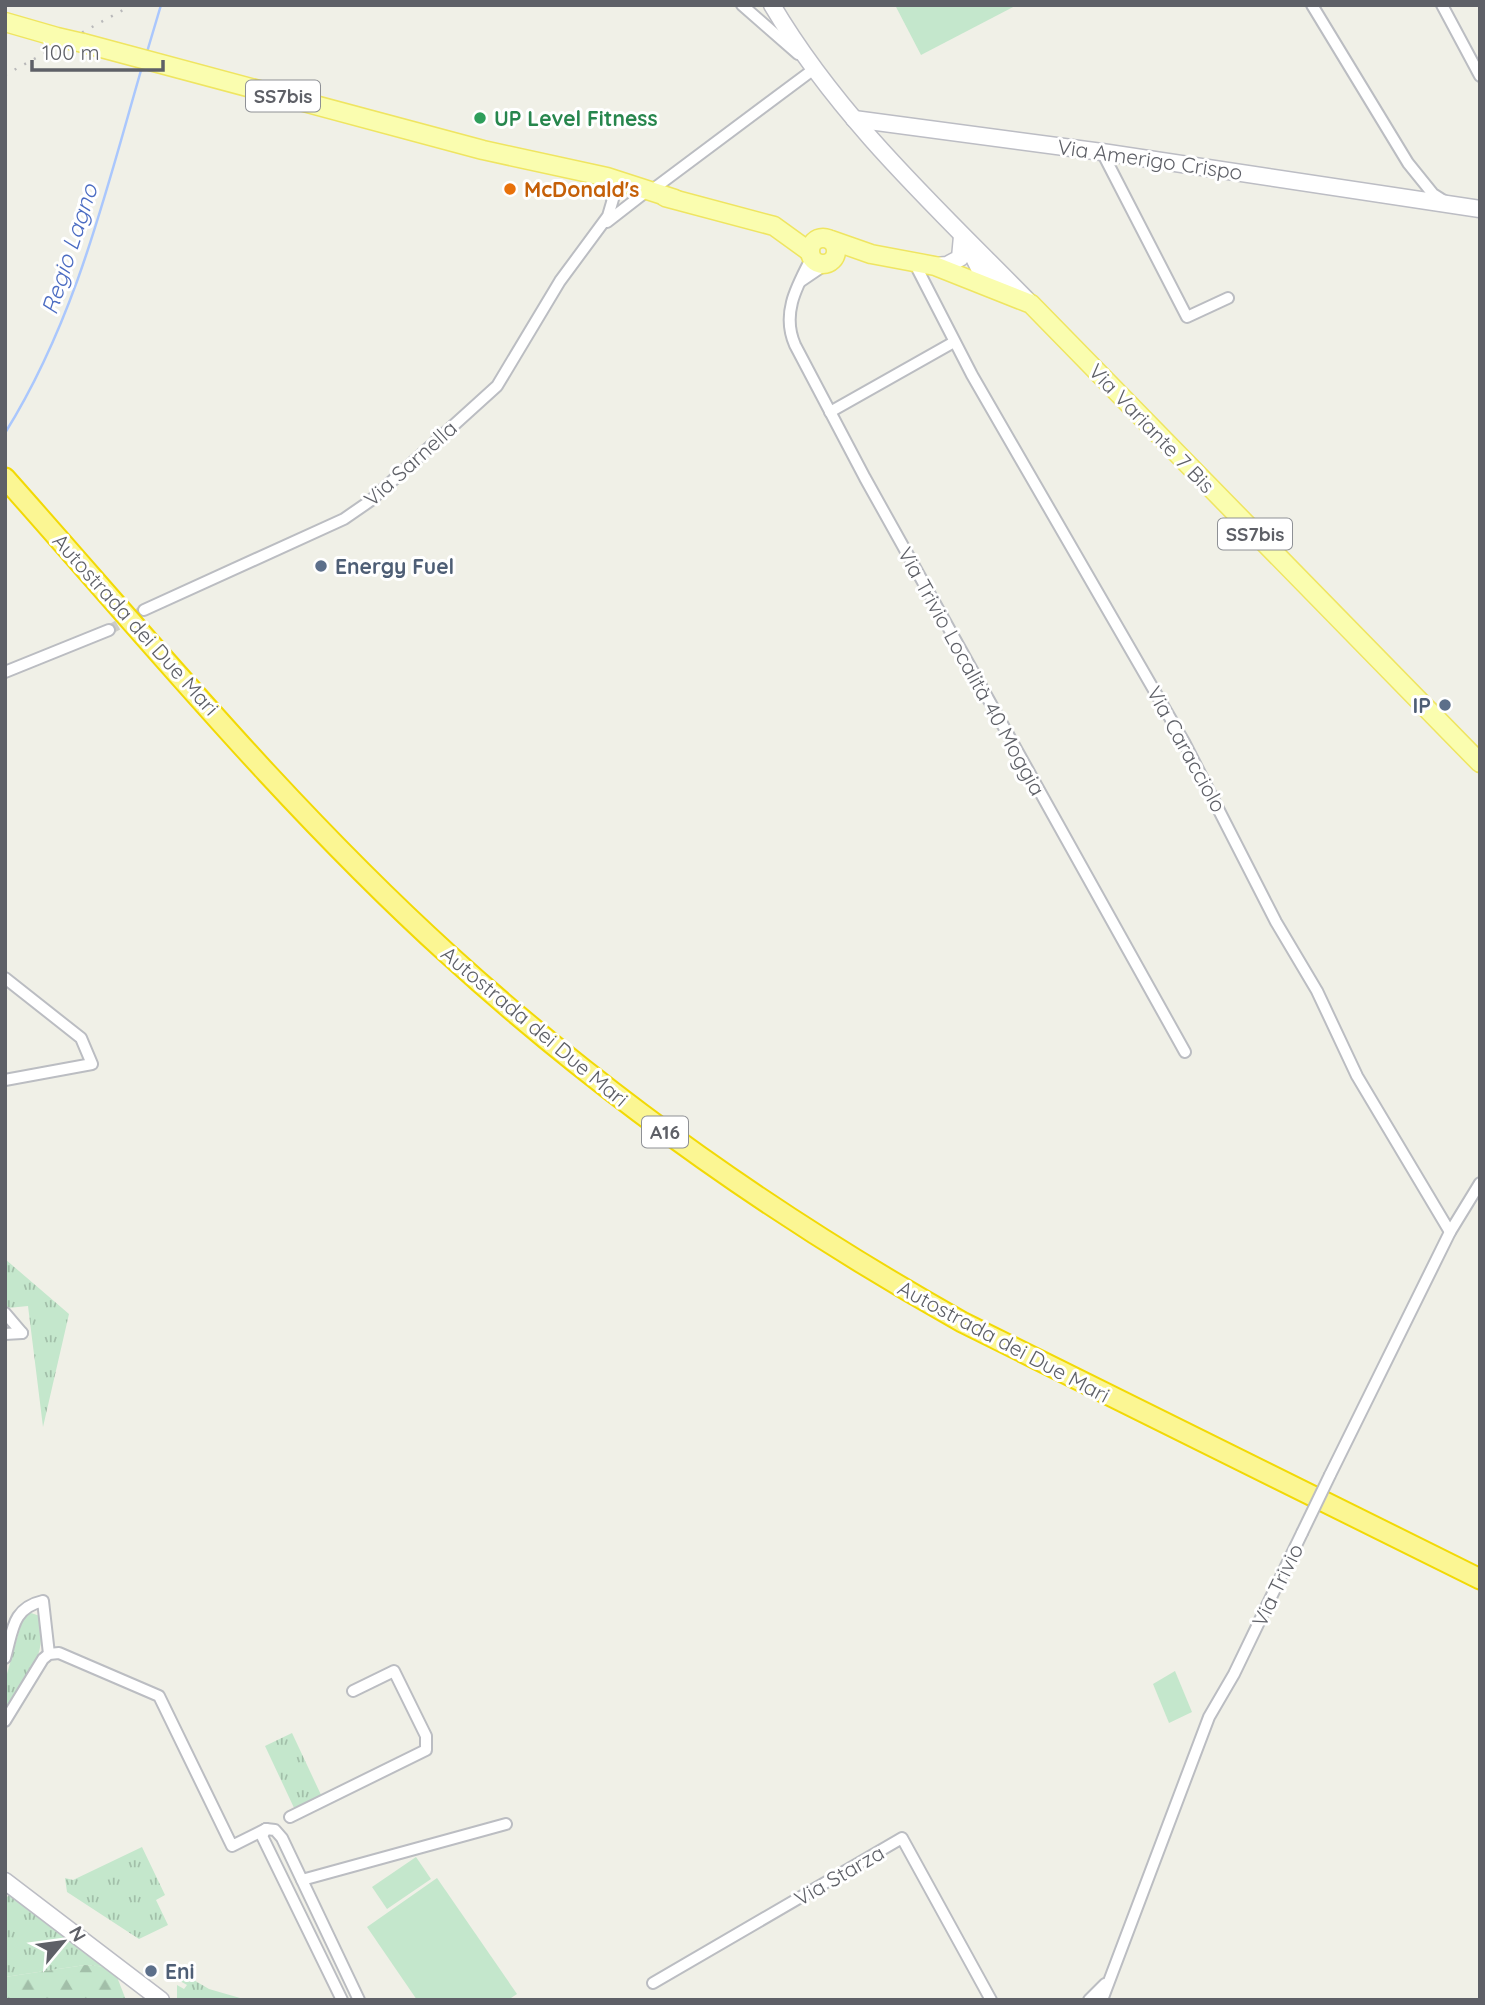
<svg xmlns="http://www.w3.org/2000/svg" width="1485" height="2005" viewBox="0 0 1485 2005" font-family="Quicksand,sans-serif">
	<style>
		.grass { fill: url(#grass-tufts) }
		.forest { fill: url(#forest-firs) }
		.garden { fill: #c4e7cc }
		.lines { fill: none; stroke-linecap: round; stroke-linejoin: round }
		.stream { stroke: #aac7fd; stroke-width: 2.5 }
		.street-tunnel { stroke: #ccccc7; stroke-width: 10; stroke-dasharray: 10 5; stroke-linecap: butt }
		.street-casing { stroke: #bbbdc2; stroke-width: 14 }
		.secondary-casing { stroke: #bcbdc4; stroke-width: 19 }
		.primary-casing { stroke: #efe561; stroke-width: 21 }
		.highway-casing { stroke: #f2d905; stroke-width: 23 }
		.street { stroke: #fff; stroke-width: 10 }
		.secondary { stroke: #fff; stroke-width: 16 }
		.primary { stroke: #fafdaf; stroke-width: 18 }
		.highway { stroke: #fbf693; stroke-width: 19 }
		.rail { stroke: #b9b9ba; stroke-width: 2.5; stroke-dasharray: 2 9; stroke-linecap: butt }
		.street-bridge-casing { stroke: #bbbdc2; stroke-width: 14; stroke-linecap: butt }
		.primary-bridge-casing { stroke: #efe561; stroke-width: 21; stroke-linecap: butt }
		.street-bridge { stroke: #fff; stroke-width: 10 }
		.primary-bridge { stroke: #fafdaf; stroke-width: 18 }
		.leisure-dot { fill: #2e9e5b; stroke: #fff; stroke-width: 2.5 }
		.food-dot { fill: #e8710a; stroke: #fff; stroke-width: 2.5 }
		.service-dot { fill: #5c6f8a; stroke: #fff; stroke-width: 2.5 }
		.labels { text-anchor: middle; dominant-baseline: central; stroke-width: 6; stroke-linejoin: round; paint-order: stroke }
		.shield { fill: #fff; stroke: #8e9095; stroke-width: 2 }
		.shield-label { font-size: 19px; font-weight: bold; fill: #5e6067 }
		.leisure-label { font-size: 21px; font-weight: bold; fill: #27864d; stroke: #fff; text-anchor: start }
		.street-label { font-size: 21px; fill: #5e6067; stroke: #fff }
		.food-label { font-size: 21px; font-weight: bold; fill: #c56008; stroke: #fff; text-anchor: start }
		.service-label { font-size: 21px; font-weight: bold; fill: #4e5e75; stroke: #fff; text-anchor: start }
		.water-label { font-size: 23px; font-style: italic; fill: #4b6cc2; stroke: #fff }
	</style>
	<defs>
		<pattern id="grass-tufts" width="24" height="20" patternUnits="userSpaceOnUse" patternTransform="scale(1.75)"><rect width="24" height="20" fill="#c4e7cc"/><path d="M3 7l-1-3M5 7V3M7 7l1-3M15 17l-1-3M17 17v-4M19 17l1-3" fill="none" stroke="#a2bfa9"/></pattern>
		<pattern id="forest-firs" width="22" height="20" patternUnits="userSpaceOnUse" patternTransform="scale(1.75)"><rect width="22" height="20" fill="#c4e7cc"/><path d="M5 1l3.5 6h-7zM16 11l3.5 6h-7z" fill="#a2bfa9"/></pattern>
	</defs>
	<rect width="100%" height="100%" fill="#f0f0e7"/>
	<!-- grass -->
	<g class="grass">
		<path d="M5,1259L69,1314L43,1427L28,1306L8,1308L5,1302Z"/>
		<path d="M28,1612L40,1616C47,1659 27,1678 5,1713V1681L23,1617Z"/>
		<path d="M292,1733L322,1797L295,1810L265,1746Z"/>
		<path d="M142,1847L165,1895L156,1900L168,1925L139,1939L67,1892L65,1878L73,1880Z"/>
		<path d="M10,1893L109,1967L85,1965L5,1977V1900Z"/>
		<path d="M177,1970L209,1989L247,2000H177V1985L184,1989L187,1985L180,1981Z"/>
	</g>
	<!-- forest -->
	<path class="forest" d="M85,1965L109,1967L117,1977L126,2000H5V1977Z"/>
	<!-- garden -->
	<g class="garden">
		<path d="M895,5H1017L921,55Z"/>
		<path d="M1175,1671L1192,1712L1169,1723L1153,1684Z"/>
		<path d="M416,1857L431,1879L387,1909L372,1887Z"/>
		<path d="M437,1878L517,1994L508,2000H417L367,1927Z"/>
	</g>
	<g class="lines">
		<!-- stream -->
		<g class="stream">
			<path d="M147,52L161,5"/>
			<path d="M5,433C76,319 105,194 142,67"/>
		</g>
		<!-- street-tunnel -->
		<path class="street-tunnel" d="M109,630L144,610"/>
		<!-- street casing -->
		<g class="street-casing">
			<g id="street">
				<path d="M742,5L798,54"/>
				<path d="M1312,5L1408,163L1433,194L1444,201"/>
				<path d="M1442,5L1480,76"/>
				<path d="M1102,152L1187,317L1228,298"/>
				<path d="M652,190L814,69L810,65"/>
				<path d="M607,222L643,194"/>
				<path d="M812,257C797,286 781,313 795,345L865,478L1185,1052"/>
				<path d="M918,270L972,375L1184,742L1276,922L1317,991L1357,1076L1450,1232"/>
				<path d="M801,281L826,264"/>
				<path d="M830,412L954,342"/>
				<path d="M144,610L344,519L370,501L497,386L560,281L608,216L613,199L603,187"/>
				<path d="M5,672L109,630"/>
				<path d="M5,978L81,1038L92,1064L5,1080"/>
				<path d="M5,1313L22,1333"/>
				<path d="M5,1334L22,1333"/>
				<path d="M1330,1475L1450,1232L1480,1183"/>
				<path d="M5,1658C13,1630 12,1608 43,1601L49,1654"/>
				<path d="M5,1721L43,1659L49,1654L59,1653L159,1696L232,1846L266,1829"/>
				<path d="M290,1817L426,1750V1736L394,1671L353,1691"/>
				<path d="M266,1829L275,1830L282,1838L359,2000"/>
				<path d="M266,1829L262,1836L342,2000"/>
				<path d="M302,1880L506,1824"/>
				<path d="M653,1983L902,1838L991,2000"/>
				<path d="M1089,2000L1105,1984"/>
				<path d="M1102,2000L1209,1717L1234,1674L1302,1533"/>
			</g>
		</g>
		<!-- secondary casing -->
		<g class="secondary-casing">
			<g id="secondary">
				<path d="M772,5C840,120 939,210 1031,304"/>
				<path d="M854,119L1102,152L1480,209"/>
				<path d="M969,248L988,286L994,281"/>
				<path d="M935,266L947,265L960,258L962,236"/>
				<path d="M5,1881L161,2000"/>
			</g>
		</g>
		<!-- primary casing -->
		<g class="primary-casing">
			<g id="primary">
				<path d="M5,22L57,37"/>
				<path d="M83,43L483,150L607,177L675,199"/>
				<path d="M665,197L774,226L810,252"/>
				<circle cx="823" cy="251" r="13"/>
				<path d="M831,240L871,254L935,266L1031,304L1480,763"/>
			</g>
		</g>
		<!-- highway casing -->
		<g class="highway-casing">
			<path id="highway" d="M5,478C149,640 288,809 449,955C605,1097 777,1218 962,1322L1480,1579"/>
		</g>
		<!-- street -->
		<use href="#street" class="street"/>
		<!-- secondary -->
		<use href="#secondary" class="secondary"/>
		<!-- primary -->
		<use href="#primary" class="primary"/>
		<!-- highway -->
		<use href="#highway" class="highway"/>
		<!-- rail -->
		<path class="rail" d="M5,75L132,5"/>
		<!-- street-bridge casing -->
		<g class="street-bridge-casing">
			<path id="street-bridge" d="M1302,1533L1330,1475"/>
		</g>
		<!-- primary-bridge casing -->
		<g class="primary-bridge-casing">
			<path id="primary-bridge" d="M57,37L83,43"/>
		</g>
		<!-- street-bridge -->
		<use href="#street-bridge" class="street-bridge"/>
		<!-- primary-bridge -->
		<use href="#primary-bridge" class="primary-bridge"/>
	</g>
	<!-- markers -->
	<circle class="leisure-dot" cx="480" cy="118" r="7"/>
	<circle class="food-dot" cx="510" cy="189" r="7"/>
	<g class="service-dot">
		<circle cx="321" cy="566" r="7"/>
		<circle cx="1445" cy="705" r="7"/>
		<circle cx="151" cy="1971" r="7"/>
	</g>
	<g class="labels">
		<!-- shield labels -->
		<g class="shield">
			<rect x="246" y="80.5" width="74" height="31" rx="5"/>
			<rect x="1218" y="518.5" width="74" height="31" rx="5"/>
			<rect x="642" y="1116.5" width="46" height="31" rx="5"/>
		</g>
		<g class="shield-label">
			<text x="283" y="96">SS7bis</text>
			<text x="1255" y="534">SS7bis</text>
			<text x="665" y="1132">A16</text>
		</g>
		<!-- leisure labels -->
		<g class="leisure-label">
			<text x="494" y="118">UP Level Fitness</text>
		</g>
		<!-- street labels -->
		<g class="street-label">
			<text transform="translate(1150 159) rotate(8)">Via Amerigo Crispo</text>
			<text transform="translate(1152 428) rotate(46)">Via Variante 7 Bis</text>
			<text transform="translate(410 463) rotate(-42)">Via Sarnella</text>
			<text transform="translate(136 624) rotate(48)">Autostrada dei Due Mari</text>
			<text transform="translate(972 671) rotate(61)">Via Trivio Località 40 Moggia</text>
			<text transform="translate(1187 749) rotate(61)">Via Caracciolo</text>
			<text transform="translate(535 1026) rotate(40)">Autostrada dei Due Mari</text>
			<text transform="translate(1004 1341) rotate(28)">Autostrada dei Due Mari</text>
			<text transform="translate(1277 1585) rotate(-64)">Via Trivio</text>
			<text transform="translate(839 1875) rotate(-30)">Via Starza</text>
		</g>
		<!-- food labels -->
		<g class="food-label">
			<text x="524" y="189">McDonald's</text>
		</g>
		<!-- service labels -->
		<g class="service-label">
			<text x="335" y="566">Energy Fuel</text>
			<text x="1431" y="705" text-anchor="end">IP</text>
			<text x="165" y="1971">Eni</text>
		</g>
		<!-- water labels -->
		<g class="water-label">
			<text transform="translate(69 249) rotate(-72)">Regio Lagno</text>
		</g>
	</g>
	<!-- border -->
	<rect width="1485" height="2005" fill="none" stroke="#5e6067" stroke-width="14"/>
	<!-- north arrow -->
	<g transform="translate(63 1942) rotate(61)" stroke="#ffffff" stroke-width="5" paint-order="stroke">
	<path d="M0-5L12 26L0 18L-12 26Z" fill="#5e6067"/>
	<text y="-10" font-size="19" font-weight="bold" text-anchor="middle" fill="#5e6067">N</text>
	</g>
	<!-- scale -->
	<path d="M32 60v10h131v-10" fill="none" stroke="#5e6067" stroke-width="3.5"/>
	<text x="42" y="60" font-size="21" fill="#5e6067" stroke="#ffffff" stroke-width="5" paint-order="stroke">100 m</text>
</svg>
